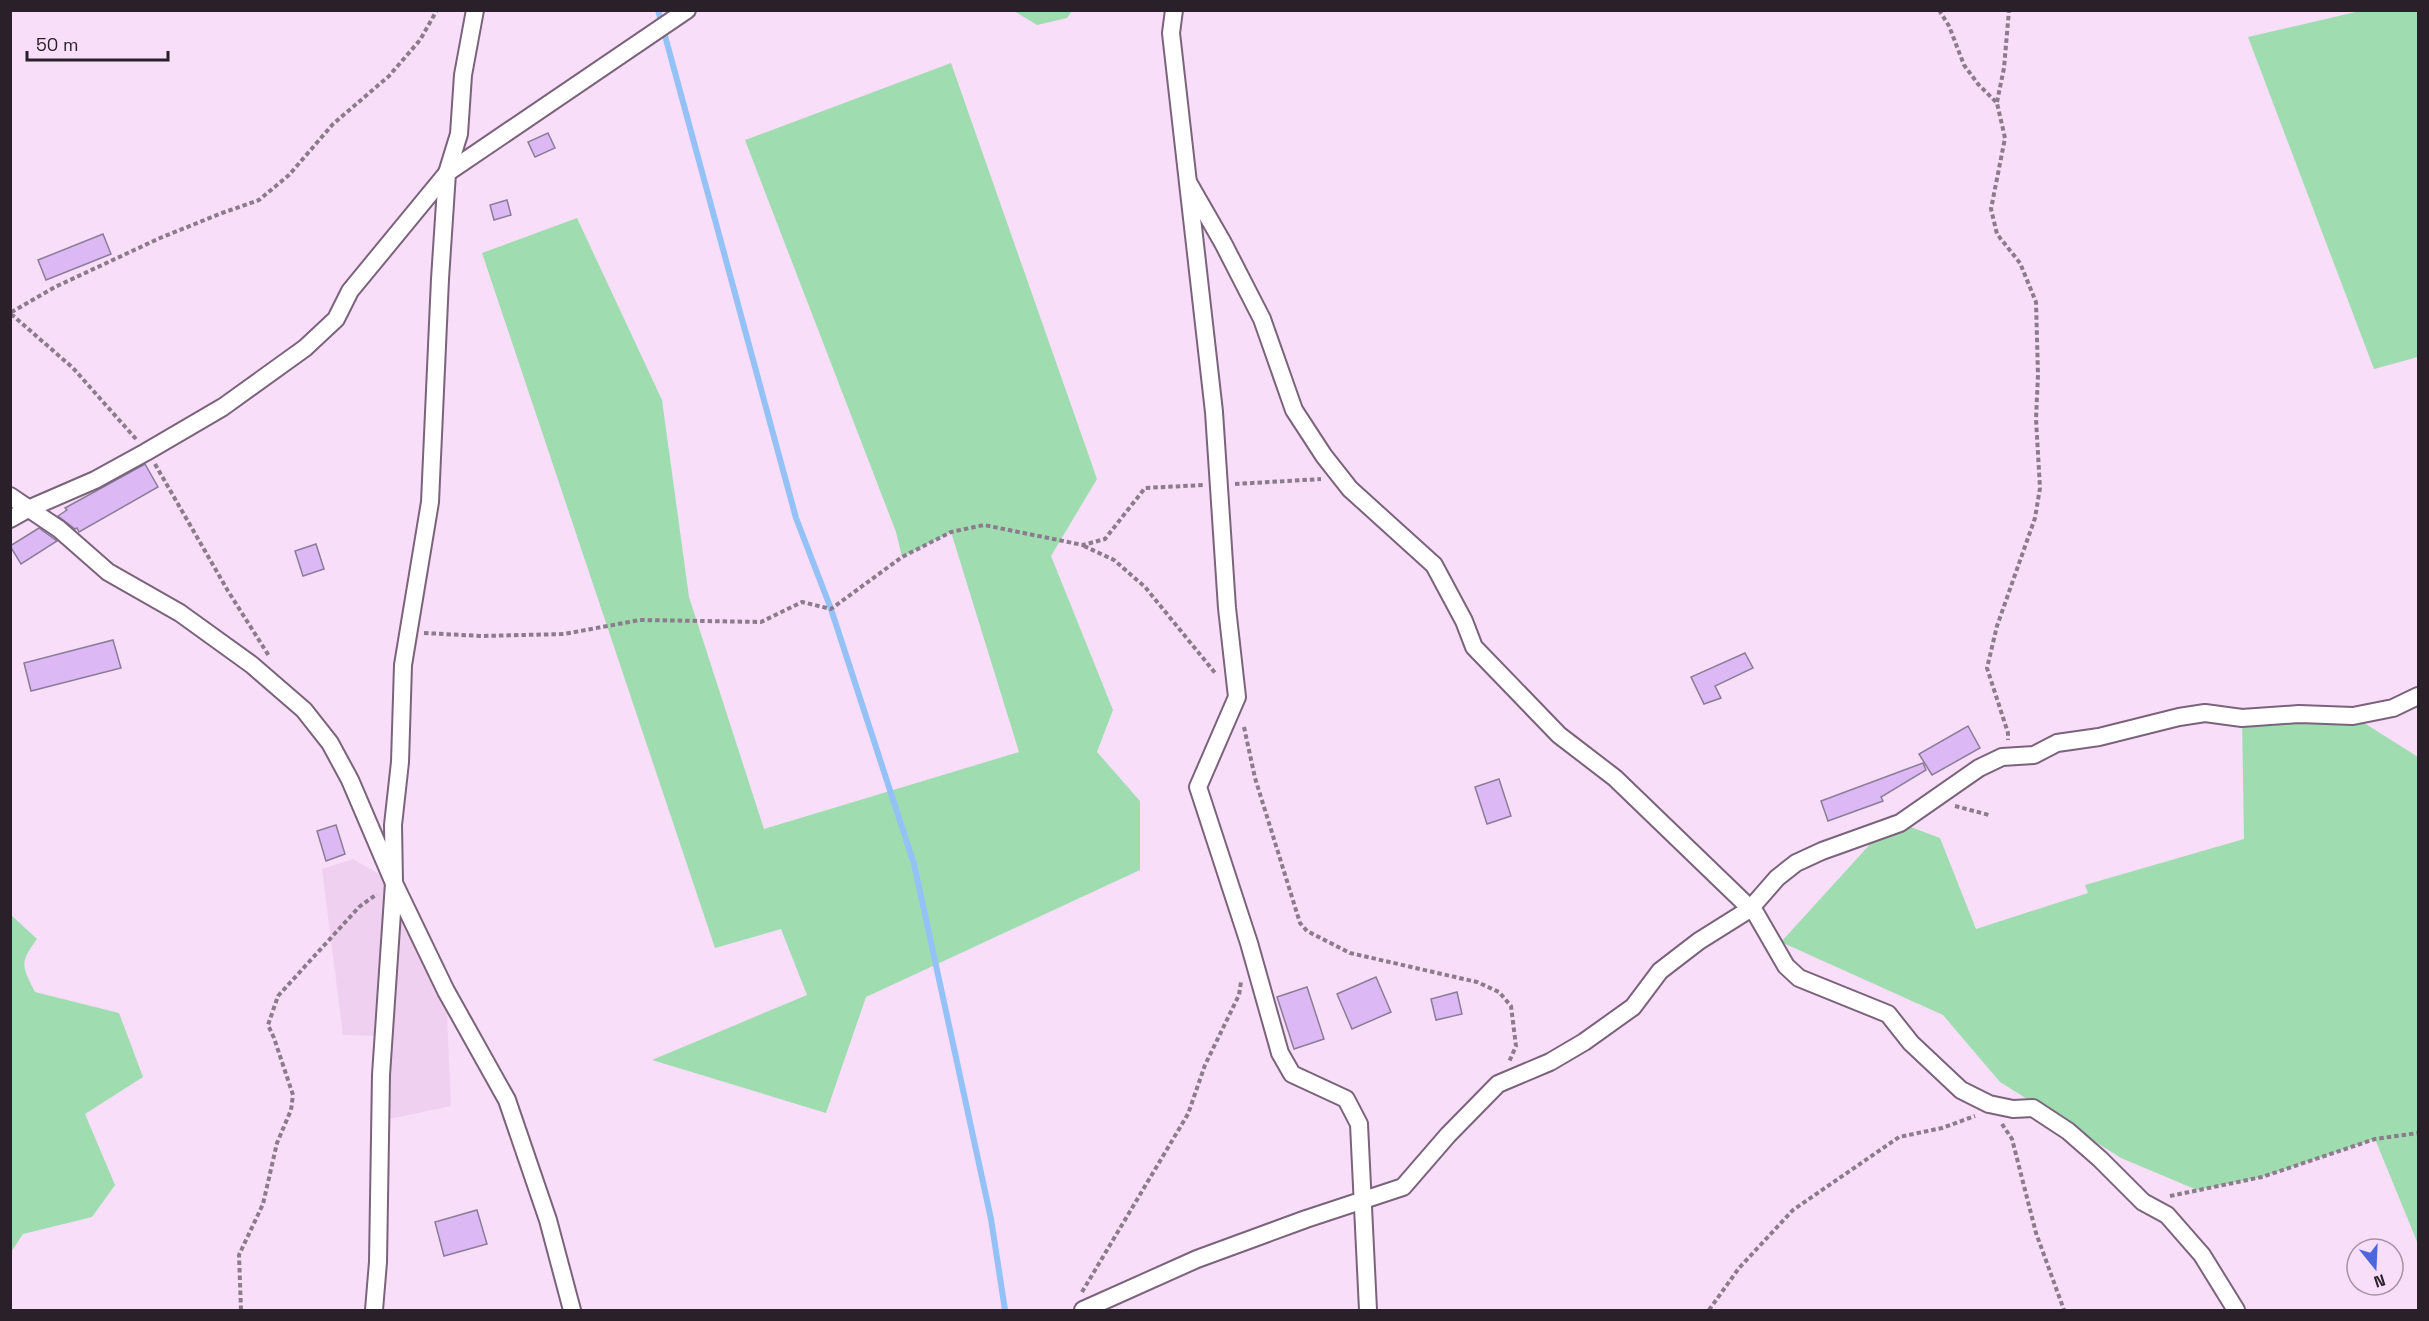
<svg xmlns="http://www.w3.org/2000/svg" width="2429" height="1321" viewBox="0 0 2429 1321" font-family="'Space Grotesk',sans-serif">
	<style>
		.built { fill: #efd0f0 }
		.green { fill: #9fddb0 }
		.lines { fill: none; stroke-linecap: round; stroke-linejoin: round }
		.stream { stroke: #94c2f6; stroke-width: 6 }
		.building { fill: #dcb9f5; stroke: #8b7c97; stroke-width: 1.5 }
		.minor-casing { stroke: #7a637b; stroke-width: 20 }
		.path { stroke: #8c7b8c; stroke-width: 4; stroke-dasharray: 4.5 3; stroke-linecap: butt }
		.minor { stroke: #fff; stroke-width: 16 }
	</style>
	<rect width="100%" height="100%" fill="#f8def8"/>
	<!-- built -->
	<path class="built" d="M353,859L394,883L446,991L451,1106L380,1121L383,1036L343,1035L322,869Z"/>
	<!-- green -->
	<g class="green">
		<path d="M1014,11L1072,10V11L1067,18L1037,25Z"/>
		<path d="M2360,11H2418V357L2374,369L2248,37Z"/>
		<path d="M951,63L1097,479L1051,556L1113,710L1097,752L1140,801V870L866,997L826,1113L652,1060L807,995L781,929L715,948L482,253L577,218L662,400L689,597L764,829L1019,752L951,532L902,557L896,532L745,140Z"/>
		<path d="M2353,716L2418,757V1244L2375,1139L2262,1177L2197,1190L2121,1158L2000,1082L1943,1015L1781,942L1883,830L1900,823L1940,838L1976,929L2088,893L2085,885L2244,839L2242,718Z"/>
		<path d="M11,915L37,939C19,963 22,966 35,992L119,1013L143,1077L85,1114L115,1185L92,1217L23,1234L11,1252Z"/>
	</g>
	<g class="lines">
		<!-- stream -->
		<path class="stream" d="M658,10L796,518L831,609L914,864L991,1219L1005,1310"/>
	</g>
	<!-- building -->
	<g class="building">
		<path d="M548,133L555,148L535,157L528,142Z"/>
		<path d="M507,200L511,215L494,220L490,205Z"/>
		<path d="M103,234L111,254L46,280L38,260Z"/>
		<path d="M145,464L158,487L79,532L77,528L75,529L58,516L67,510L65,508Z"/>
		<path d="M39,528L57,541L21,564L10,546Z"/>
		<path d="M316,544L324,569L303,576L295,551Z"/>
		<path d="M113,640L121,668L31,691L24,663Z"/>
		<path d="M1745,653L1753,668L1715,686L1721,698L1704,704L1691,677Z"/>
		<path d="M1968,726L1980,748L1932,775L1919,754Z"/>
		<path d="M1923,763L1926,770L1881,797L1883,801L1828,821L1821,801Z"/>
		<path d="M1499,779L1511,816L1487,824L1475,787Z"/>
		<path d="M336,825L345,854L326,861L317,831Z"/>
		<path d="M1376,977L1391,1012L1352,1029L1337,994Z"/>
		<path d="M1307,987L1324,1039L1294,1049L1277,997Z"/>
		<path d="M1457,992L1462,1014L1436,1020L1431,999Z"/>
		<path d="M477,1210L487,1244L444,1256L435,1222Z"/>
	</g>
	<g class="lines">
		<!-- minor casing -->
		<g class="minor-casing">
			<g id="minor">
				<path d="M1174,10L1171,33L1214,412L1227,608L1237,697L1198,787L1249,943L1280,1053L1292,1074L1346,1099L1359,1124L1368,1310"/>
				<path d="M1188,182L1223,243L1262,319L1294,410L1324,456L1350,489L1434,565L1464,621L1474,647L1559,735L1615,778L1756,914L1786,966L1799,978L1888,1014L1911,1043L1961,1090L1989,1104L2013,1109L2033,1108L2068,1131L2100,1159L2143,1202L2167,1215L2202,1255L2236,1310"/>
				<path d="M10,496L59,529L108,572L180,613L252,665L304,710L330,743L350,780L394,883L446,991L507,1100L548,1220L572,1310"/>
				<path d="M10,519L28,509L95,480L146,452L223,407L305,348L336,319L350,291L447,173L687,10"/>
				<path d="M374,1310L378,1262L381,1075L394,883L393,825L400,762L403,665L430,502L440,279L447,173L459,134L463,75L475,10"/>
				<path d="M1083,1310L1197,1259L1306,1219L1403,1187L1448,1135L1498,1084L1550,1062L1584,1042L1633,1007L1660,971L1699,941L1750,909L1777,878L1796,863L1822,851L1900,823L1979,768L2002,757L2034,755L2057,743L2099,737L2179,717L2205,713L2242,718L2299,714L2353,716L2393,708L2418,696"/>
			</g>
		</g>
		<!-- path -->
		<g class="path">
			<path d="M1939,10L1949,26L1964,65L1978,84L1997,103L2005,138L1991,209L1997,234L2020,263L2036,302L2038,375L2036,419L2040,488L2035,518L1997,626L1987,668L2008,733V740"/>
			<path d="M1997,102L2004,68L2009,10"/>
			<path d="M136,439L73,368L10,313L55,287L160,238L222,213L259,200L289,175L333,124L389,76L420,40L437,10"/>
			<path d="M155,464L228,591L269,656"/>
			<path d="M1235,484L1321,479"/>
			<path d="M1084,546L1114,560L1145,587L1216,674"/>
			<path d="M424,633L482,636L564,634L640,620L761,622L802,602L831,609L902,557L951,532L984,525L1083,545L1105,539L1145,488L1204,485"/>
			<path d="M1244,727L1255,778L1300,923L1307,931L1350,953L1477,982L1499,992L1511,1006L1516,1046L1509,1062"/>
			<path d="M1955,806L1989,815"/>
			<path d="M2002,1124L2012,1139L2036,1233L2064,1310"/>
			<path d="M2170,1196L2262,1177L2375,1139L2418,1133"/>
			<path d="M1082,1292L1188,1114L1205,1065L1239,995L1241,982"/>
			<path d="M241,1310L239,1255L263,1204L277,1143L291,1110L293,1095L274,1038L268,1025L278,996L359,907L377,894"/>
			<path d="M1709,1310L1739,1268L1793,1210L1899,1137L1942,1128L1975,1116"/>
		</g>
		<!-- minor -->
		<use href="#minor" class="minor"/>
	</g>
	<!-- border -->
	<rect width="2429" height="1321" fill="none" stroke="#292029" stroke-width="24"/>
	<!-- north arrow -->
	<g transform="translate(2375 1267) rotate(162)"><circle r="28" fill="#f8def8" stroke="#a592a5" stroke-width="1.5"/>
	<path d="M0-4.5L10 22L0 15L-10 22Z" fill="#4d66db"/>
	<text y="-9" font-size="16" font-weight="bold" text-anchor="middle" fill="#292029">N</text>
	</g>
	<!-- scale -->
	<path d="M27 51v9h141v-9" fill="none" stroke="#292029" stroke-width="3"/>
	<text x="36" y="51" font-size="18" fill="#292029" stroke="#f8def8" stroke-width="4.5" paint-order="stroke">50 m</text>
</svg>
